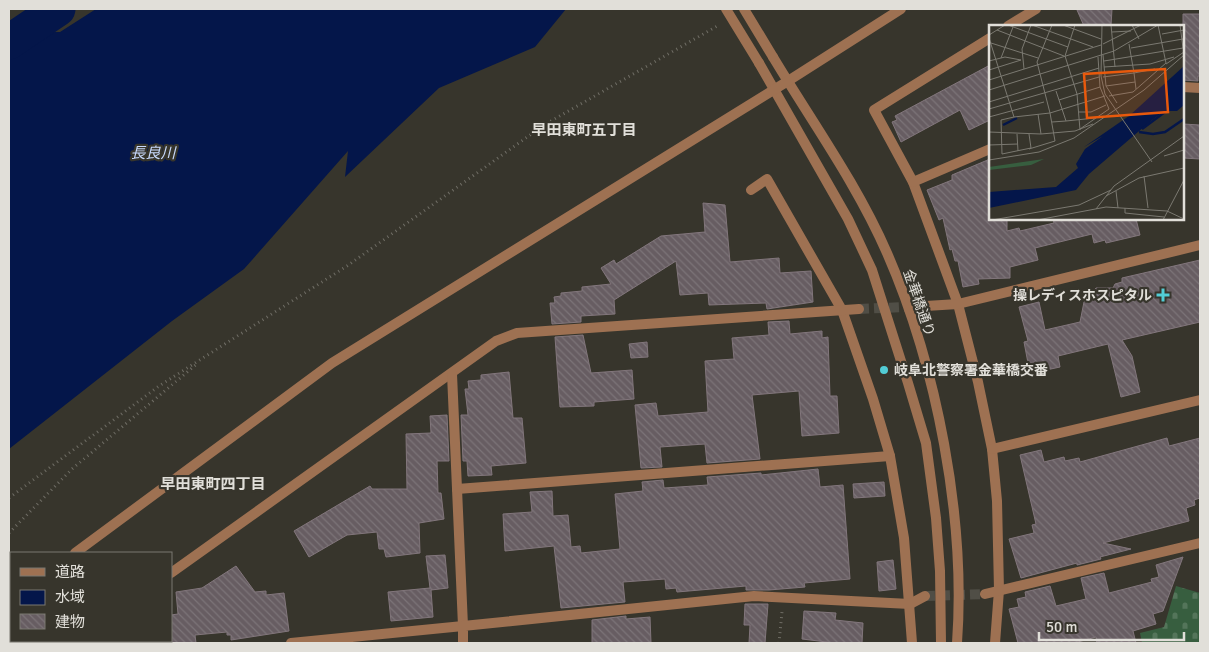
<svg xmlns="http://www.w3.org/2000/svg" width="1209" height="652" viewBox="0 0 1209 652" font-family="Signika,'Noto Sans JP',sans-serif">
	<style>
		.cemetery { fill: url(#cemetery-stones) }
		.water { fill: #04164a }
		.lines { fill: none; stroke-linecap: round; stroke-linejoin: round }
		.river { stroke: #04164a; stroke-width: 35 }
		.building { fill: url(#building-back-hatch); stroke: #82767c }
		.minor-tunnel { stroke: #504e46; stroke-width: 10; stroke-dasharray: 10 5; stroke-linecap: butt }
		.path { stroke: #706e66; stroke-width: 3; stroke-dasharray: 1 4; stroke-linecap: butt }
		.minor { stroke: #9e7152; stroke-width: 10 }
		.tertiary { stroke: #9e7152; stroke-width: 10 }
		.tertiary-bridge { stroke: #9e7152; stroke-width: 10 }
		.poi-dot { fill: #52ccd5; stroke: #37352c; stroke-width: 2 }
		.labels { text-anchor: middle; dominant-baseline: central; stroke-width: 4.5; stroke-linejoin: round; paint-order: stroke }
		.poi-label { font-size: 14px; font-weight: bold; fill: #e1dfd9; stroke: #37352c; text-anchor: end }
		.street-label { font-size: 14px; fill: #e1dfd9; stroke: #37352c }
		.neighbourhood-label { font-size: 15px; font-weight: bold; fill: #e1dfd9; stroke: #37352c }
		.water-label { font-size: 15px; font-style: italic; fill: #c7d9fc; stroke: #37352c }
		.inset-river { fill: none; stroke: #04164a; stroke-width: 2.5 }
		.inset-road { fill: none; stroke: #7b7971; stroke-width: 1 }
		.view { fill: #e8590c; fill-opacity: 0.15; stroke: #e8590c; stroke-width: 2.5 }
		.inset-edge { fill: none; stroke: #e1dfd9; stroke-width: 2.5 }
	</style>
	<defs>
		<pattern id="cemetery-stones" width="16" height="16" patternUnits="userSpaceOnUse" patternTransform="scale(1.25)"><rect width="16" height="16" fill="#375e3f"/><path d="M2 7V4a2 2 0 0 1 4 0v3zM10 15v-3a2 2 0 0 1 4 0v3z" fill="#54755a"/></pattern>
		<pattern id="building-back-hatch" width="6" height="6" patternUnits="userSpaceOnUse" patternTransform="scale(1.25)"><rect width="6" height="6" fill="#675d62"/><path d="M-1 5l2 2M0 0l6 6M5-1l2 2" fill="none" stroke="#7c7478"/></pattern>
	</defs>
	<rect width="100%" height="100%" fill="#37352c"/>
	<!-- cemetery -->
	<path class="cemetery" d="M1176,586L1200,593V643H1142L1140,633L1164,627Z"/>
	<!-- water -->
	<path class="water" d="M96,9H566L535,47L439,88L345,177L348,151L244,269L172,321L9,449V33L60,32Z"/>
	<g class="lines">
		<!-- river -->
		<path class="river" d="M9,42L58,9"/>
	</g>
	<!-- building -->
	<g class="building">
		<path d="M1096,9H1112L1111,26H1084L1077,10Z"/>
		<path d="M1183,14H1200V76H1198V81L1183,80Z"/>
		<path d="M990,65V120L969,130L960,110L901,142L892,122L897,120L895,116Z"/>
		<path d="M1183,124L1200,125V159L1183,158Z"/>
		<path d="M990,159V219H1007V231L1019,228L1020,231L1054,223L1053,219H1136L1140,235L1106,243L1105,240L1094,243L1092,234L1035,248L1038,260L1010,267V278L978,279L979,284L963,287L958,261H955L952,249L950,250L943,218L939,220L927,190L952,180V175Z"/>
		<path d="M703,203L725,205L730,262L779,258L780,273L811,271L813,302L767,309L766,303L709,305L708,293L680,295L676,261L614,300L615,314L581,316V322L552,324L550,303H555L554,297L561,296V293L582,291V287L611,284L601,268L614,260L616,264L661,236L705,232Z"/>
		<path d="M1200,260V322L1122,340L1132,356L1140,392L1121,397L1108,344L1058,356L1060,367L1037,372L1035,362L1028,363L1024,342L1028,341L1019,307L1039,302L1045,330L1080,322L1084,302L1096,288H1113L1115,284L1122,282V278Z"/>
		<path d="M789,321L790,334L822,331V338L828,337L830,396H837L839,433L802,436L799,391L752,395L760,459L707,463L705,444L660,447L662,467L641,468L635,405L656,403L658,416L708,412L705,361L734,359L732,338L769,335L768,322Z"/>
		<path d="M583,335L591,373L632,370L634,399L594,402V406L560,407L555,337Z"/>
		<path d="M647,342L648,357L631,358L629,344Z"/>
		<path d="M509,372L513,418H522L526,463L491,466L492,475L468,476L467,461H463L461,415H468L465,389H469L468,381L481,380V375Z"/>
		<path d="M447,415L449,461H437L438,493H441L444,519L419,523L420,553L386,557L384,549H379L377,532L347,535L309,557L294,531L370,486L372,489H407L406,434L431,433L430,416Z"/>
		<path d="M1167,438L1169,446L1200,438V498L1194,500L1195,505L1186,508L1189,521L1103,543L1131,549L1100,557L1101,559L1077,565V563L1021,578L1009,539L1034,533L1032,525L1036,524L1020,455L1041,450L1044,462L1064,457L1065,461L1079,458L1080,462Z"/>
		<path d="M818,469L820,487L843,485L850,579L804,583L805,587L769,590H746V586L677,592L676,588L666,589L665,579L623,582L625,602L561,608L554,546L505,551L503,514L532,512L530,492L552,491L553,516L568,515L571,547L580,546L581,553L620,549L615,494L643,491L642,482L663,480L664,488L679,487L708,485L707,477L761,473V475Z"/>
		<path d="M884,482L885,496L854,498L853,484Z"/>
		<path d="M445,555L448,588L431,590L433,617L391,621L388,592L430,588L426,556Z"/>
		<path d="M1183,557L1163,611L1153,614L1156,624L1133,631L1136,643H1097L1096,637L1074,643H1018L1009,609L1019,607L1017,599L1026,597L1025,592L1050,586L1056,606L1086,599L1081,578L1104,573L1109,593L1152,582L1151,579L1159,577L1156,565Z"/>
		<path d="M893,560L896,589L879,591L877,562Z"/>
		<path d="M236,566L255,592L266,591V595L284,593L289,631L231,640V635H227V632L195,635L196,643H171V615L178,614L176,592L202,588Z"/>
		<path d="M745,604H768L765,643H749L750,625H744Z"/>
		<path d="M804,611L836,613L835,620L863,623L862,643H835L802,639Z"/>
		<path d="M626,616V619L650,617L651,643H592V620Z"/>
	</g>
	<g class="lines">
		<!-- minor-tunnel -->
		<g class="minor-tunnel">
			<path d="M859,309L926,306"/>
			<path d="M925,596L985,594"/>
		</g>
		<!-- path -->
		<g class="path">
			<path d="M9,498L159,386L347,266L544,125L719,25"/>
			<path d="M9,533L72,469L198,363"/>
			<path d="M779,643L782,612"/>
		</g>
		<!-- minor -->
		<g class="minor">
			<path d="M1008,26L1036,9"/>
			<path d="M990,38L874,110L913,182L958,304L978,382L992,449L997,501L999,590L995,643"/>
			<path d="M1183,87L1200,88"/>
			<path d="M913,182L990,149"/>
			<path d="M751,190L767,179L842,310L873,399L890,456L904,538L912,643"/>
			<path d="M926,306L958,304L1200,245"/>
			<path d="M992,449L1200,400"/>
			<path d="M457,489L890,456"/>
			<path d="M171,573L496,341L517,333L859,309"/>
			<path d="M985,594L1200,543"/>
			<path d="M149,641V643"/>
			<path d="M82,643L85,641"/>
			<path d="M291,643L463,626L452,374"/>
			<path d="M463,643V626L754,596L910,604L925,596"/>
		</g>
		<!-- tertiary -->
		<g class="tertiary">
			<path d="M773,57C812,122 857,184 887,253C937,367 966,519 957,643"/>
			<path d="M759,63L848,219L872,270L908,383L926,443L936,518L940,571L941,643"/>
			<path d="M75,553L332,363L788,81L901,9"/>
			<path d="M9,604L11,602"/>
		</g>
		<!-- tertiary-bridge -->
		<g class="tertiary-bridge">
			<path d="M726,9L759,63"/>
			<path d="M744,9L773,57"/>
		</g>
	</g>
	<!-- markers -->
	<g class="poi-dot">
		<path d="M1160.5 287.5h5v5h5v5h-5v5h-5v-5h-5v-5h5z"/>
		<circle cx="884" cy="370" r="5"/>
	</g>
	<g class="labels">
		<!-- poi labels -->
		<g class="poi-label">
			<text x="1152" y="295">操レディスホスピタル</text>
			<text x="894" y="370" text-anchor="start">岐阜北警察署金華橋交番</text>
		</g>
		<!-- street labels -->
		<g class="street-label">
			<text transform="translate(919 303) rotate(71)">金華橋通り</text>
		</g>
		<!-- neighbourhood labels -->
		<g class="neighbourhood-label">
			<text x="584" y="130">早田東町五丁目</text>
			<text x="213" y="484">早田東町四丁目</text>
		</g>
		<!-- water labels -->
		<g class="water-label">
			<text x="153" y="153">長良川</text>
		</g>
	</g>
	<!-- overview -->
	<g transform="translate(989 25)">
		<rect width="195" height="195" fill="#37352c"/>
		<path d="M55,134L42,140L0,145V142Z" fill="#375e3f"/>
		<path d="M195,41V80L188,86H175L163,95L100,149L87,165L0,183V167L67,162L89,143L87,139L96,124L114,111L95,122L140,91Z" fill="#04164a"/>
		<path class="inset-river" d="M14,100L28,93M153,104L180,84M150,107L164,109L176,107L195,94"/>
		<path class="inset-road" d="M19,0L79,22M43,0L104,22M74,0L112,14M86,0L76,31L88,69L91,105M113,0L112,51L116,69L163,137M122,0L126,42M143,0L150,14M8,5L75,31M123,7L142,6M173,9L195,5M0,10L16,0M0,13L25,92L12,95L13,129L42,123L40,109M2,18L49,33M114,19L152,0M142,23L194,14M114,30L117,61L128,78M12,33L24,2M0,36L16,32L32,35M115,36L194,23L191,0M177,39L195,27M115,42L161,39L185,32M35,44L33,24L42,0M0,45L32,35M114,52L145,48L140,19M0,55L112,20M117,61L146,57M147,64L145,48L166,44M0,65L125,26L169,0M120,71L144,67L177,38L169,0M70,75L111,62M0,77L110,43M0,84L110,52M90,87H102L117,80M49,89L52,109L86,106L104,99M0,92L55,77M25,92L61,88L48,37L63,0M77,96L106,93M63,97L77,96L67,66M91,104L120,84L111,62L109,32M0,107L52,109M28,109L29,126M0,120L29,119M40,124L66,116L61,88L116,71M175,131L195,125M0,135L50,127L85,113L155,65L195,30M155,151L159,183M127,166L129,183M117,171L150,153L195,143M136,183V188L175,192M107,184L125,161L195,111M178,186L195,194M3,195L90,180L122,165M48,195L117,182L178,186M174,195L195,155"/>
		<path class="view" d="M176,44L179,87L98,93L95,49Z"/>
		<rect width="195" height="195" class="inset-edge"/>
	</g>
	<!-- border -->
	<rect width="1209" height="652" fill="none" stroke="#e1dfd9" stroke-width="20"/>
	<!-- legend -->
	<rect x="10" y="552" width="162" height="90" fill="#37352c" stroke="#7b7971"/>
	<rect x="20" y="568" width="25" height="8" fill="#9e7152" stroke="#7b7971"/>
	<text x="55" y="577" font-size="15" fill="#e1dfd9">道路</text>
	<rect x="20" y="590" width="25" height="15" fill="#04164a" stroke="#7b7971"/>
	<text x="55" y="602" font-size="15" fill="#e1dfd9">水域</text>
	<rect x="20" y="614" width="25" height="15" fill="url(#building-back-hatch)" stroke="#7b7971"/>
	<text x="55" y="627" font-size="15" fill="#e1dfd9">建物</text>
	<!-- scale -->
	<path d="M1039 632v8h145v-8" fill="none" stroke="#e1dfd9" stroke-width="2.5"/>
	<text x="1046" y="632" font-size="15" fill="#e1dfd9" stroke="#37352c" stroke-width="4" paint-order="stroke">50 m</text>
</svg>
